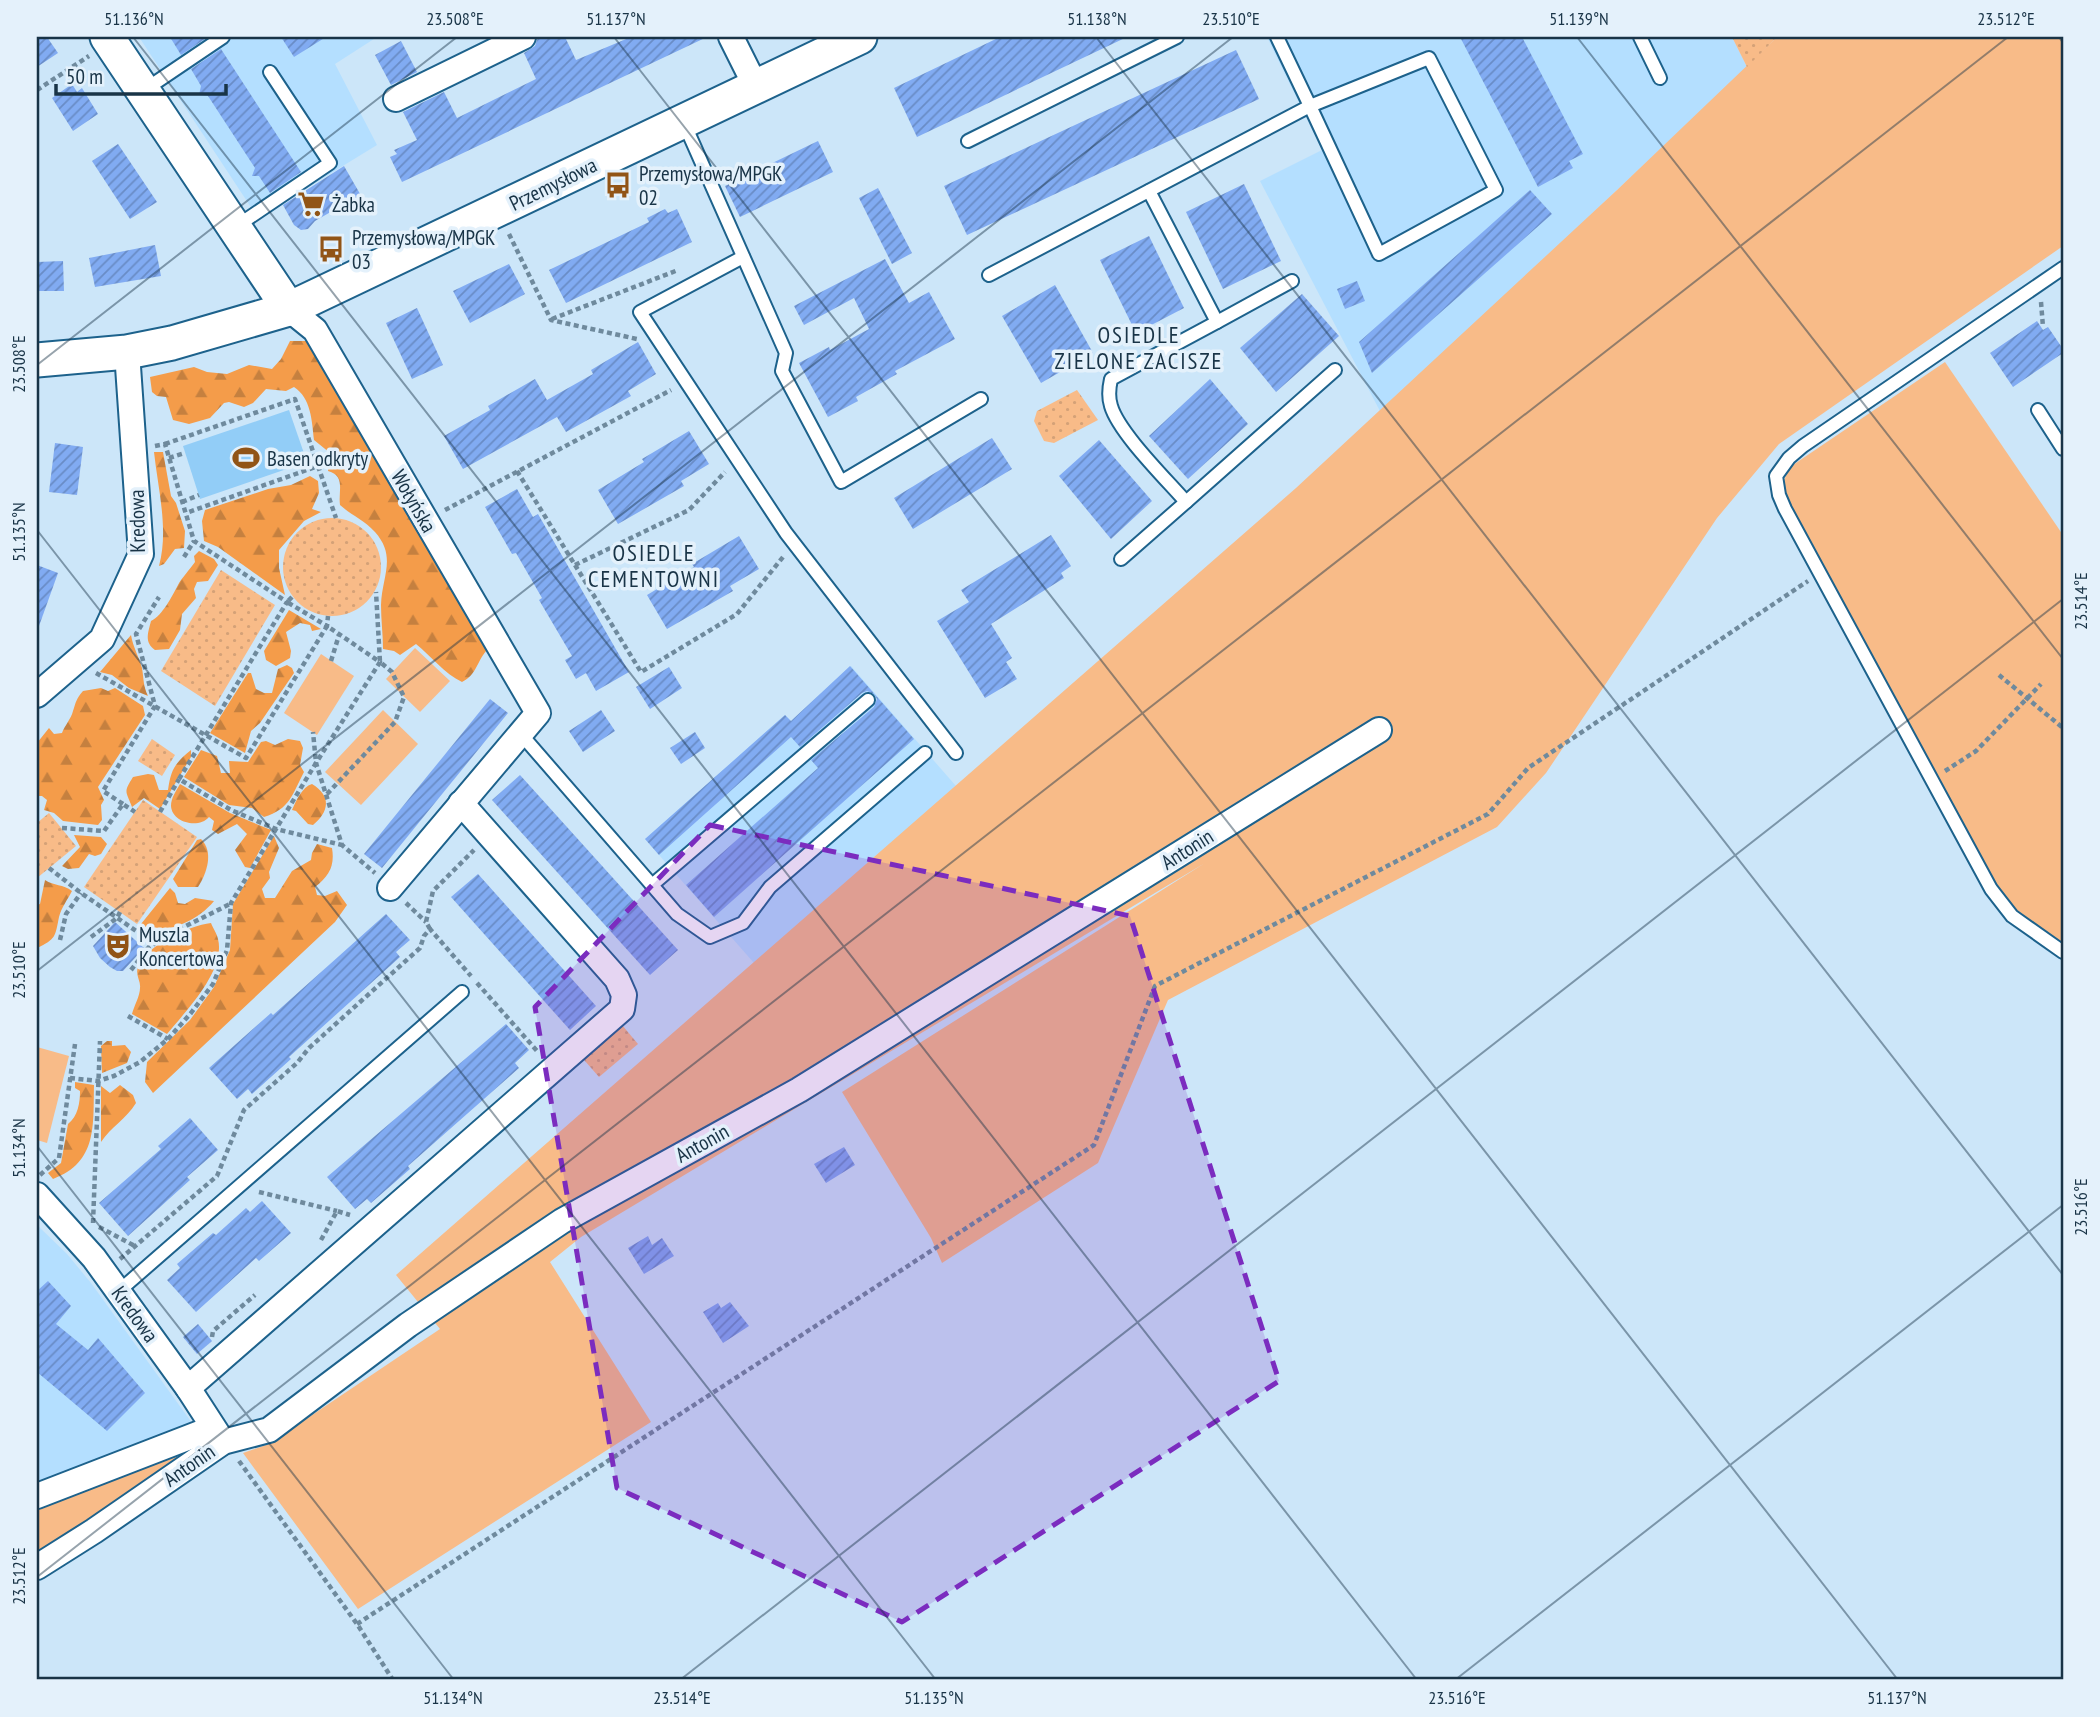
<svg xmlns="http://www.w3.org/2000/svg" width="2100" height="1717" viewBox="0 0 2100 1717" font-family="'PT Sans Narrow',sans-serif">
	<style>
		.built { fill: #b4dfff }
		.grass { fill: #f8bb88 }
		.forest { fill: url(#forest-firs) }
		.park { fill: url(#park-dots) }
		.water { fill: #92cdf7 }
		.building { fill: url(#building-hatch) }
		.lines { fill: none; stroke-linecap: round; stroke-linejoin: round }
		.lane-casing { stroke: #1d628c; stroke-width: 16 }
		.street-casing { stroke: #1d628c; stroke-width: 28 }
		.secondary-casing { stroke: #1d628c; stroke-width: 37 }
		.path { stroke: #6f8a9d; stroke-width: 4.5; stroke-dasharray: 5 3.5; stroke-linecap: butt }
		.lane { stroke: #fff; stroke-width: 12 }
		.street { stroke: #fff; stroke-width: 24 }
		.secondary { stroke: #fff; stroke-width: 33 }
		.marked { fill: #7b2cbf; fill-opacity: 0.2; stroke: #7b2cbf; stroke-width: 5; stroke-dasharray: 14 9; stroke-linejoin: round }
		.ticks { fill: none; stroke: #193447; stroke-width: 2; stroke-opacity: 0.45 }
		.labels { text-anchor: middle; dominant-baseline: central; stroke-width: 7; stroke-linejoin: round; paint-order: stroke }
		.poi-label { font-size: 21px; fill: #193447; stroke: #e4f1fb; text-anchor: start }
		.street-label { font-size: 21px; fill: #193447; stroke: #e4f1fb }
		.neighbourhood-label { font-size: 23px; letter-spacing: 2px; fill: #193447; stroke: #e4f1fb }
		.neatline { fill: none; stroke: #193447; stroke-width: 2.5 }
		.ticks-label { font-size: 18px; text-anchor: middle; fill: #193447 }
	</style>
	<defs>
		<pattern id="forest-firs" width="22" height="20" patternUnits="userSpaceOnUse" patternTransform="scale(1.75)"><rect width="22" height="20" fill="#f49c4a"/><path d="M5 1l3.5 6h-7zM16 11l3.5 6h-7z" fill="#c5803f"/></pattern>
		<pattern id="park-dots" width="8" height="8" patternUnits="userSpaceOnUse" patternTransform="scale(1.75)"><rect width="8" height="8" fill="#f8bb88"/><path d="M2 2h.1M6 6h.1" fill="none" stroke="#d4a177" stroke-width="1.8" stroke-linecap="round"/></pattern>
		<pattern id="building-hatch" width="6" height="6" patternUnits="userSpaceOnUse" patternTransform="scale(1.75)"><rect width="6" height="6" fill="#81abf2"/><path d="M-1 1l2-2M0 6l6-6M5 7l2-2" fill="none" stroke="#698cc6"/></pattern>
	</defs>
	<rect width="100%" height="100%" fill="#cce6f9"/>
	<!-- built -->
	<g class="built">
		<path d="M139,37H377L335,64L377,145L258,218Z"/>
		<path d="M1267,37H1732L1747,67L1381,413L1260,181L1322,150Z"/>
		<path d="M851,666L956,786L754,963L645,839L785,715L791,721Z"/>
		<path d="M37,1225L67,1254L91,1283L192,1423L37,1483Z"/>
	</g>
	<!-- grass -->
	<g class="grass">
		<path d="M1777,37H2063V246L1779,444L1717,518L1546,773L1497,827L1168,1000L1098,1163L942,1263L931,1238L842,1092L1205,863L581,1237L550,1262L651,1422L358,1609L243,1453L269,1444L440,1329L396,1275L1296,488L1617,190Z"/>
		<path d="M1945,362L2063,535V944L2006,902L1787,499L1784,480L1790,467Z"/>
		<path d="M415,648L450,681L420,712L386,679Z"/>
		<path d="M321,654L354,676L317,735L284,713Z"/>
		<path d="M383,710L418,744L361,805L325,772Z"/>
		<path d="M37,1047L69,1056L47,1143L37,1140Z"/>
		<path d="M170,1455L177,1457L174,1465L37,1560V1506Z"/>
	</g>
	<!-- forest -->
	<g class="forest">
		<path d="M290,341H312L488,649C477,660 477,675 462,682C445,674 431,656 416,644L400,655L394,651L383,649C383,635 381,620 381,605C382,576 397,557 375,532C364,520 351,515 340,505C338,491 346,476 328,471L329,461L335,457L314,440C312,421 311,398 294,387L286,391L266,389L253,403L244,407L229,402L224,403L210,418L189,424L173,420L166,397L157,396L152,392L150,377L194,367L207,372L227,374L249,365L272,369L281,359Z"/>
		<path d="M154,452H163L171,496L176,503L185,531L184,548L175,549L164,564L159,566C169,530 158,489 154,452Z"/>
		<path d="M310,476L318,481L319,493L312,509L321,512L304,521L279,550V568L285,595L218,547L204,541L202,521L205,510L268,489L291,485Z"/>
		<path d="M199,551L214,559L218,565L208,581L197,582L194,589L196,598L182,614L180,630L169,649L155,650C144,642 148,633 151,621C163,615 172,596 178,585C181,579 190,569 195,562L194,556Z"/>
		<path d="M289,610L321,629L312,631L310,625L300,623L286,632L291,651L290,658L276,666L266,660L264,651Z"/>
		<path d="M131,635C133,647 139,657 142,668C144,680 143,685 148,696L129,688L112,675L100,672Z"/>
		<path d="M287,665L292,668L294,673L260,723L251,731L245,753L210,733L248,673H251L256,689L264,693H272L278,669Z"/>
		<path d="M101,688L108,691L115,688L143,706L145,715L98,787L104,800L101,805L102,820L98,825L63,821L54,813L44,810L47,800L42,796H37V743L49,728L54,734L62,733C65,725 71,719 73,711C76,702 76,699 83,691Z"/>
		<path d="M288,739L300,741L303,748L300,765L304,772C292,795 290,809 264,817L252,808L229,805L184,777L201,750L217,756L221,773H230L229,761L248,762L261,742L266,741L275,745Z"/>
		<path d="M191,750V757L160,809L144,798L132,807C126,791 123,793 133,777L148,774L154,775L159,790H168C171,769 175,763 191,750Z"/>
		<path d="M180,784L230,813L271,830L250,868L245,867L235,850L247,834L237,824L218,834L212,830L214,821L209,817C199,829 172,823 171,806C171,798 176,791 180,784Z"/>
		<path d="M312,784C332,796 329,812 313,825L308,824L296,811L292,810C296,801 302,787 312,784Z"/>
		<path d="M74,835L101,837L107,844L101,854L95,856L89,854L79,868L68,869L62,866L80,847Z"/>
		<path d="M274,836L279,848L269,872L270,878L262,889L265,898H275L292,871L311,860L312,853L317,844L332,848C335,866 329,876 315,887L317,895L325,896L337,891L347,905L335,922L153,1093L145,1082L147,1062L190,1020L214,987L230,950L233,904Z"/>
		<path d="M201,839C214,852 207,873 198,887H178L173,879L197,840Z"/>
		<path d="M45,880C54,886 63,884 72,891C68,899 61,908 59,917C55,937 56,939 37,948V905L40,904Z"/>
		<path d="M170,888L175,893L178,903L185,904L195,898L214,901C198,921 168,933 142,931L141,924Z"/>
		<path d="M211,923C213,928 217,934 218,939C226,970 186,1011 167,1034L132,1014C134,1006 140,996 140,988C141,981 135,975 138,967C148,944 188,926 211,923Z"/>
		<path d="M107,1041H112V1046L125,1045L131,1052L127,1063L102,1073L101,1046Z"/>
		<path d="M75,1082L94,1085C93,1125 98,1162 53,1179L48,1173L61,1163L68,1124C78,1116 80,1103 80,1091L75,1088Z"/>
		<path d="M120,1085L133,1095L136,1103C126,1119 111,1127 101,1142V1086L110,1093Z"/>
	</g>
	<!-- park -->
	<g class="park">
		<path d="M1732,37H1777L1747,67Z"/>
		<path d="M1077,390L1098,420L1054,443L1044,441L1034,421L1037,411Z"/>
		<circle cx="332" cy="567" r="49"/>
		<path d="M221,570L275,605L215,706L161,671Z"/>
		<path d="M152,739L175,755L162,776L138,761Z"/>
		<path d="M143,800L197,837L137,924L84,887Z"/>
		<path d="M49,813L76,846L37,878V823Z"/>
		<path d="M617,1019L638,1044L599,1077L578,1053Z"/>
	</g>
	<!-- water -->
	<path class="water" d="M289,410L307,462L200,499L183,446Z"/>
	<!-- building -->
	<g class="building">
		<path d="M37,37H47L58,53L37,67Z"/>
		<path d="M170,37H208L181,55Z"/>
		<path d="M281,37H326L294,57Z"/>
		<path d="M538,37H565L576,60L631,37H707L402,182L390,157L397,154L394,150L417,140L403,112L444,92L457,118L536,79L524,53L535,46Z"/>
		<path d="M1000,37H1127L917,137L894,88Z"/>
		<path d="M1460,37H1522L1583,154L1569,161L1573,168L1538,187Z"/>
		<path d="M401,41L417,72L391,85L375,55Z"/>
		<path d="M221,49L301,172L270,193L259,176H252L255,168L208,96L199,95L201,86L191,69Z"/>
		<path d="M1236,50L1259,99L967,235L944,186Z"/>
		<path d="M72,84L77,92L82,88L98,114L73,131L52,98Z"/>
		<path d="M818,141L833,172L740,217L725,186Z"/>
		<path d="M118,144L157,202L130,219L92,161Z"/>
		<path d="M344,166L363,199L343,209L341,206L315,221L308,229L301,230L294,225L283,205Z"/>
		<path d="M1244,184L1281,261L1223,289L1186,212Z"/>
		<path d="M878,188L912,253L892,264L859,198Z"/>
		<path d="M1530,190L1552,214L1372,373L1359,342Z"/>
		<path d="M665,209L668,213L677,209L692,242L566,303L549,270L649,222L647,218Z"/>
		<path d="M1149,236L1184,308L1136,333L1100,260Z"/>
		<path d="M155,245L161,276L95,287L89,258Z"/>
		<path d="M885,259L909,303L929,292L955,339L895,371L897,374L856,397L858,401L828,417L799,363L829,347L830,350L869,329L854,298L804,325L794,306Z"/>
		<path d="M63,261L64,291H37V262Z"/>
		<path d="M509,264L525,294L470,323L453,291Z"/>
		<path d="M1357,281L1365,301L1345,309L1337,289Z"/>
		<path d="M1055,285L1093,353L1041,383L1002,316Z"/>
		<path d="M1302,294L1339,336L1276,392L1240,348Z"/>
		<path d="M417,308L443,365L412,379L386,323Z"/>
		<path d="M2037,321L2043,330L2048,327L2063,349V353L2013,387L1990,353Z"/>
		<path d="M638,342L656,374L628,391L631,396L566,432L557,417L463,469L444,436L490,410L488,406L535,379L547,400L593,374L591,370Z"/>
		<path d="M1210,379L1248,424L1188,479L1149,436Z"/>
		<path d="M689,431L709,464L681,481L684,486L618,524L598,490L644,462L642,459Z"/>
		<path d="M992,438L1012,469L913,529L894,498Z"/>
		<path d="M1099,440L1152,501L1111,539L1059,476Z"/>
		<path d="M55,443L83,447L77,495L49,492Z"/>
		<path d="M517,489L533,517L538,514L629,672L596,691L586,673L576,679L565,660L572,656L539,600L542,598L516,553L512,554L485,507Z"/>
		<path d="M1051,535L1071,566L1061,573L1064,578L991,624L1012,658L1006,662L1017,679L985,698L937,621L969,602L961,590Z"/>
		<path d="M739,536L759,569L730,586L733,591L667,629L647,595L694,567L692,564Z"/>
		<path d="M37,565L58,573L39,626H37Z"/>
		<path d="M850,666L914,739L714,917L686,885L818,768L811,760L874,707L877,699L874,694L867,691L862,693L800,747L791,737L659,855L645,839L785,715L791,721Z"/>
		<path d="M669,667L682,688L650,709L636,687Z"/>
		<path d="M490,699L508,713L382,868L364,854Z"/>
		<path d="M601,710L615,731L583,752L569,731Z"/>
		<path d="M695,732L705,748L681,764L670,748Z"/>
		<path d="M520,775L678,950L650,975L492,800Z"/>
		<path d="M478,874L596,1006L570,1030L451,897Z"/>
		<path d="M386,914L410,940L396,952L400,957L289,1057L291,1059L252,1094L248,1089L237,1099L209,1068L271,1013L273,1015Z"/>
		<path d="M115,922L144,948L123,971H117L110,967L100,958L93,946Z"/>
		<path d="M506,1024L529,1050L515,1063L519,1068L408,1166L410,1169L371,1203L367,1199L355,1209L327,1177Z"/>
		<path d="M190,1118L218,1150L187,1177L190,1180L128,1236L99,1203L161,1149L158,1146Z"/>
		<path d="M844,1147L855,1165L826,1183L814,1164Z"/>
		<path d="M262,1201L291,1233L259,1261L256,1258L196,1312L167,1280L180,1268L177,1264L213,1233L216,1235L246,1208L250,1212Z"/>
		<path d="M648,1236L652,1245L662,1238L674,1256L644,1274L628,1248Z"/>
		<path d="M48,1281L71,1306L56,1324L88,1350L98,1338L145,1393L107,1431L37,1372V1291Z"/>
		<path d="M730,1302L749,1326L723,1343L703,1312L718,1303L721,1308Z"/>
		<path d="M198,1324L212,1341L197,1354L183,1337Z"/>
	</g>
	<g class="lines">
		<!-- lane casing -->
		<g class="lane-casing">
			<g id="lane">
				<path d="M1640,37L1660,78"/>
				<path d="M1429,58L1496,190L1379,254L1310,106Z"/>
				<path d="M143,91L223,37"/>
				<path d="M684,123L786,353L782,371L841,482L981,399"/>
				<path d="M968,141L1177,37"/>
				<path d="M1149,191L1217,322L1111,379C1109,388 1108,397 1111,406C1119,433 1166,479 1186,502L1335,370"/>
				<path d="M234,228L330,163L270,72"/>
				<path d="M743,257L640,312L786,533L956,753"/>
				<path d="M2063,268L1803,446L1789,458L1776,476L1779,495L1785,509L1991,889L2012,916L2063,952"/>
				<path d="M989,275L1310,106L1277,37"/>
				<path d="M1217,322L1292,281"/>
				<path d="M2038,410L2063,449"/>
				<path d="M1121,559L1186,502"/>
				<path d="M520,733L677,914L710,937L743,923L770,887L925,753"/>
				<path d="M652,885L868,700"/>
				<path d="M119,1291L462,992"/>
			</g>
		</g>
		<!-- street casing -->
		<g class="street-casing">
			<g id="street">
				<path d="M731,37L756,87"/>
				<path d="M396,99L523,37"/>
				<path d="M289,309L315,330L538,713L390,888"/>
				<path d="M37,695L102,639L141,554L127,352"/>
				<path d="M37,1195L94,1258L188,1388L223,1442"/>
				<path d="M188,1388L622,1009L624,995L617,979L461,803"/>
				<path d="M37,1496L213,1428"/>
				<path d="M37,1567L94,1531L223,1442L269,1430L408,1325L562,1221L799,1090L1379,730"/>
			</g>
		</g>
		<!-- secondary casing -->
		<g class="secondary-casing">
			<g id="secondary">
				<path d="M107,37L289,309"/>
				<path d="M37,360L127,352L172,343L289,309L860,37"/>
			</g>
		</g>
		<!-- path -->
		<g class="path">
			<path d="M37,90L89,56"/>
			<path d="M509,234L551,320L637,339"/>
			<path d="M2041,302L2043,327"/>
			<path d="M552,319L678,270"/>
			<path d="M165,444L295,399L318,466L186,513"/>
			<path d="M155,446L165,444L194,541L287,602L179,779L231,810L276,829L342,845"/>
			<path d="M169,458L185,453"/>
			<path d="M318,466L336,518"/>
			<path d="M517,471L641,672L737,614L783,557"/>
			<path d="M182,502L199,495"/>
			<path d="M445,510L671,390"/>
			<path d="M184,557L194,541"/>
			<path d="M575,565L689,510L725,472"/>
			<path d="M292,597L287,602L327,626L328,616"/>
			<path d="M331,661L339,635"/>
			<path d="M96,673L246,758L327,626L380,662L316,763L342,845L375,873"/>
			<path d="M1999,675L2063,728"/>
			<path d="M1945,771L1976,751L2041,684"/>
			<path d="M327,794L395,722L404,697L392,672L380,662L376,592"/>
			<path d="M123,804L103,791L155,706L136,634L159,597"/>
			<path d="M160,812L179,779"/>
			<path d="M62,828L104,831L123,804L135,812"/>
			<path d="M49,868L81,893L145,937L174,932L230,904"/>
			<path d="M406,903L426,922"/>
			<path d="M430,929L426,922L433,891L474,850"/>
			<path d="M91,937L117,918L120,912"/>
			<path d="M60,940L66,914L81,893"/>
			<path d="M131,970L149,947L170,934"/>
			<path d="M477,983L538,1052"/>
			<path d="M128,1016L168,1039"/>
			<path d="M70,1078L98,1081L114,1076L140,1062L168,1039L191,1013L213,984L227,950L231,903L316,763L313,732"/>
			<path d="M40,1175L59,1158L75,1044"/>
			<path d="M259,1192L337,1211"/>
			<path d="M93,1223L100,1041"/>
			<path d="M99,1227L135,1246"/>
			<path d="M321,1240L337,1211L350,1215"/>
			<path d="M120,1259L217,1176L244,1110L297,1063L309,1048L420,948L424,936L430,929L471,976"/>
			<path d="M212,1337L213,1331L255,1295"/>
			<path d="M239,1461L357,1624L393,1680"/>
			<path d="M357,1624L1094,1145L1155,986L1488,814L1528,768L1808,581"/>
		</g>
		<!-- lane -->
		<use href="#lane" class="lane"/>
		<!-- street -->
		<use href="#street" class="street"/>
		<!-- secondary -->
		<use href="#secondary" class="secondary"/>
	</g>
	<!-- marked area -->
	<path class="marked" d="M710,825L1130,916L1279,1381L902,1622L617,1488L535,1007Z"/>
	<!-- ticks -->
	<path class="ticks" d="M133,37L1417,1680M614,37L1898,1680M1096,37L2063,1275M1577,37L2063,659M2059,37L2063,43M37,365L457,37M37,530L936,1680M37,971L1233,37M37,1146L454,1680M37,1577L2008,37M680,1680L2063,599M1455,1680L2063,1205"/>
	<!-- icons -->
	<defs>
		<g id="bus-bare" transform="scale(2.1)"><path d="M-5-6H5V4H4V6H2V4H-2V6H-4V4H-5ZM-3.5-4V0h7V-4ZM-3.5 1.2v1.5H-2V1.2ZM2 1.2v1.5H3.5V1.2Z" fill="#915416" stroke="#e4f1fb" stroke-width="2.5" paint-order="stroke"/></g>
		<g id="supermarket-bare" transform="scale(2.1)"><path d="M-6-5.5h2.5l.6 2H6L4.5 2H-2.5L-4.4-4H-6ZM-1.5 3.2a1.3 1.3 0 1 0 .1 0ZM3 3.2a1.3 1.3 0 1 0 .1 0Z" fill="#915416" stroke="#e4f1fb" stroke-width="2.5" paint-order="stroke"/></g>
		<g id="stadium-bare" transform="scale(2.1)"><path d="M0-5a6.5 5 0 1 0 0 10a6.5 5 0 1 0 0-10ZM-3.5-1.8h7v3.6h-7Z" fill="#915416" stroke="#e4f1fb" stroke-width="2.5" paint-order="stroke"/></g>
		<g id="theatre-bare" transform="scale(2.1)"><path d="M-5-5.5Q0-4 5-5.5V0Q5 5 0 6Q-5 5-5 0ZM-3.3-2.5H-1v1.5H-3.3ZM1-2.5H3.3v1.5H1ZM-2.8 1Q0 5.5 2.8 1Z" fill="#915416" stroke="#e4f1fb" stroke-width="2.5" paint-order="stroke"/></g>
	</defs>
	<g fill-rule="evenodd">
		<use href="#bus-bare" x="618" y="185"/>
		<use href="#supermarket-bare" x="311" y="204"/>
		<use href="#bus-bare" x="331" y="249"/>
		<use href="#stadium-bare" x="246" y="458"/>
		<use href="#theatre-bare" x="118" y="946"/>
	</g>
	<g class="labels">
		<!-- poi labels -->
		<g class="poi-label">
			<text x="639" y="173">Przemysłowa/MPGK<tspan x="639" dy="24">02</tspan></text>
			<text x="332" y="204">Żabka</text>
			<text x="352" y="237">Przemysłowa/MPGK<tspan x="352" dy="24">03</tspan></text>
			<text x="267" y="458">Basen odkryty</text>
			<text x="139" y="934">Muszla<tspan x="139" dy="24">Koncertowa</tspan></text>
		</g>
		<!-- street labels -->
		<g class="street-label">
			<text transform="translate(553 184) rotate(-26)">Przemysłowa</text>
			<text transform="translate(414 501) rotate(60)">Wołyńska</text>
			<text transform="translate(137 521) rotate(-91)">Kredowa</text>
			<text transform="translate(1187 849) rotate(-32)">Antonin</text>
			<text transform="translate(702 1143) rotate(-29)">Antonin</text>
			<text transform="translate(135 1314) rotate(54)">Kredowa</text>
			<text transform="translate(189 1465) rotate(-35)">Antonin</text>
		</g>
		<!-- neighbourhood labels -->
		<g class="neighbourhood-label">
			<text x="1139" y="334">OSIEDLE<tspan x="1139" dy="26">ZIELONE ZACISZE</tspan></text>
			<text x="654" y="552">OSIEDLE<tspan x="654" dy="26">CEMENTOWNI</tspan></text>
		</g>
	</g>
	<!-- border -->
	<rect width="2100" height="1717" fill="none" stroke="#e4f1fb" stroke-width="77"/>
	<!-- scale -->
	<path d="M56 84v10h170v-10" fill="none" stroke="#193447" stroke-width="3.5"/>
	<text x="66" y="84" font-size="21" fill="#193447" stroke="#e4f1fb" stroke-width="5" paint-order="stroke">50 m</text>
	<rect x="38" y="38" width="2024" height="1640" class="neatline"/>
	<g class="ticks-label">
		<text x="134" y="25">51.136°N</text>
		<text x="455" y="25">23.508°E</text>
		<text x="616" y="25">51.137°N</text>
		<text x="1097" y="25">51.138°N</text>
		<text x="1231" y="25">23.510°E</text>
		<text x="1579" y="25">51.139°N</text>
		<text x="2006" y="25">23.512°E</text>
		<text transform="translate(19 364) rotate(-90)" y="6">23.508°E</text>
		<text transform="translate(19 532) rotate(-90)" y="6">51.135°N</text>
		<text transform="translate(2081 601) rotate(-90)" y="6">23.514°E</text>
		<text transform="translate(19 970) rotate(-90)" y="6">23.510°E</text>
		<text transform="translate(19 1148) rotate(-90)" y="6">51.134°N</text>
		<text transform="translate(2081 1207) rotate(-90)" y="6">23.516°E</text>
		<text transform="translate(19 1576) rotate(-90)" y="6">23.512°E</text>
		<text x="453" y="1704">51.134°N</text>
		<text x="682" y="1704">23.514°E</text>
		<text x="934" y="1704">51.135°N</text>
		<text x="1457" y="1704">23.516°E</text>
		<text x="1897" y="1704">51.137°N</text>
	</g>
</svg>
